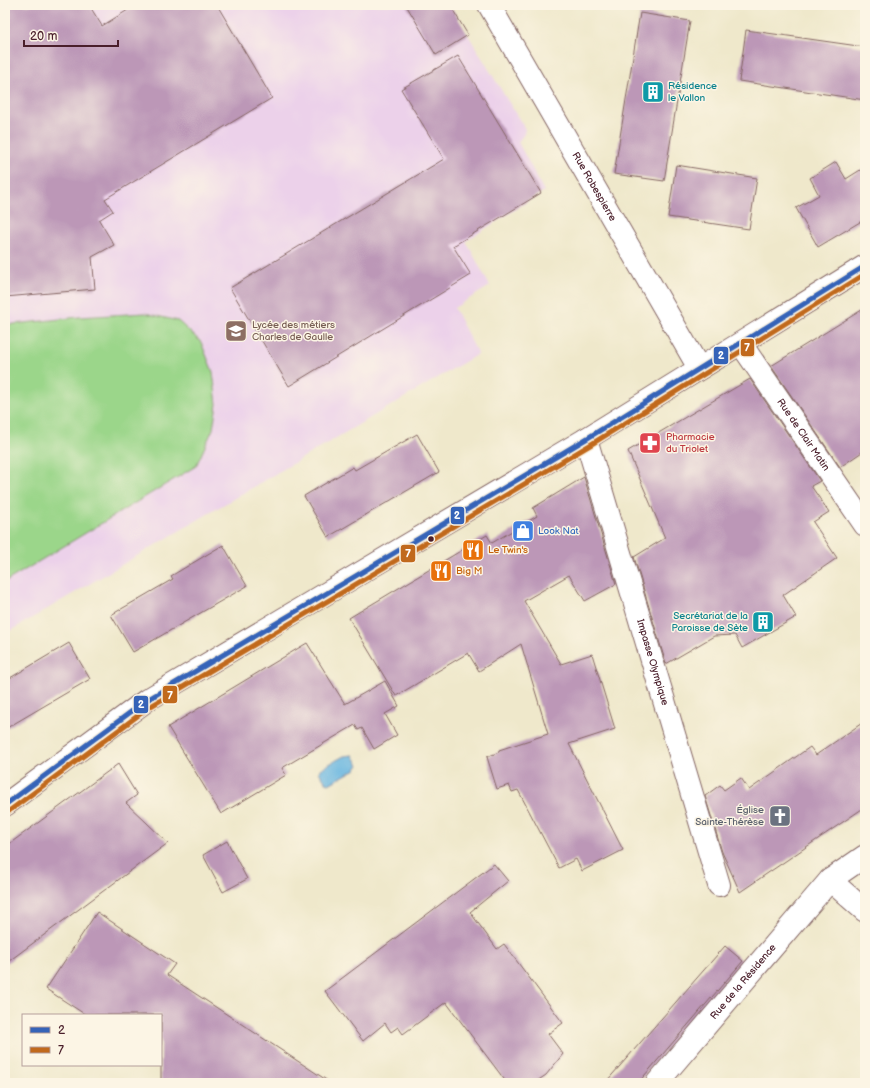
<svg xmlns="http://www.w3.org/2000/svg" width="870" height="1088" viewBox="0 0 870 1088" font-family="'Balsamiq Sans',sans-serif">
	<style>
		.built { fill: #ecd1ea }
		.green { fill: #9bd68a; stroke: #727a5a }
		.water { fill: #66b5e0; stroke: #586a86 }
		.building { fill: #bc97b7 }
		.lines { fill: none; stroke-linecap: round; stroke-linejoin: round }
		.minor-casing { stroke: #846563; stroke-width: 24 }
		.major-casing { stroke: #846563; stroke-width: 24 }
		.minor { stroke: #fff; stroke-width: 22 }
		.major { stroke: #fff; stroke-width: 22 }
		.bus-1-casing { stroke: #fcf5e5; stroke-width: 8 }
		.bus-2-casing { stroke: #fcf5e5; stroke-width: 8 }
		.bus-1 { stroke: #3563b8; stroke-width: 5 }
		.bus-2 { stroke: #c1691c; stroke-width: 5 }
		.bus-dot { fill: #4a1f2b; stroke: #fcf5e5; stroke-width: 1.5 }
		.labels { text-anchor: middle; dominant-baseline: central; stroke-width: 3; stroke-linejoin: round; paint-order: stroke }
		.culture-label { font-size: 10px; fill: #0d838f; stroke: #fcf5e5; text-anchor: start }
		.street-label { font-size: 10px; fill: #4a1f2b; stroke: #fcf5e5 }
		.education-label { font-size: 10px; fill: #785e54; stroke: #fcf5e5; text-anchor: start }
		.health-label { font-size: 10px; fill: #be3a42; stroke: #fcf5e5; text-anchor: start }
		.shop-label { font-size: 10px; fill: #366cbe; stroke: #fcf5e5; text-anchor: start }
		.food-label { font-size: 10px; fill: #c56008; stroke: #fcf5e5; text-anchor: start }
		.worship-label { font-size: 10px; fill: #5b616d; stroke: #fcf5e5; text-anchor: end }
		.line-badge { stroke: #fcf5e5; stroke-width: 1.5 }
		.badge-label { font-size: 11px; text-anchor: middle; font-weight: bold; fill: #fff }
	</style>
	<rect width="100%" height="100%" fill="#fcf5e5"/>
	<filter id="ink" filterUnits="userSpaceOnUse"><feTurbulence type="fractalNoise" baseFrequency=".025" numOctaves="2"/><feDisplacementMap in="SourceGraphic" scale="8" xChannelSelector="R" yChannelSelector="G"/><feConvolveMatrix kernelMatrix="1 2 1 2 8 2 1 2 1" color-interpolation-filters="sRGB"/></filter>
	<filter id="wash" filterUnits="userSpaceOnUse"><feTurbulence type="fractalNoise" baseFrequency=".012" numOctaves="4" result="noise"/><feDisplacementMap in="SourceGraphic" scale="16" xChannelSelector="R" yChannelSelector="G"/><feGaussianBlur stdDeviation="0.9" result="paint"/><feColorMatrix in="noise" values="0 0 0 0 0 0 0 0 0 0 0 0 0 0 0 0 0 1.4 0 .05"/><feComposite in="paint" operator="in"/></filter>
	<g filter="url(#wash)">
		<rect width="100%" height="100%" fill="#efe8cb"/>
		<!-- built -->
		<path class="built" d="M77,5H450L525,129L524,134L518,142L544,191L466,241L490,286L454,308L478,354L5,634V46Z"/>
		<!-- green -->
		<path class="green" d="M145,313L178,321L201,342L213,372L217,404L213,429L196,466L5,582V325L79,317Z"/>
		<!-- water -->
		<path class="water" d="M353,755L359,765L356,769L329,784L326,783L319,772L320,769L344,756Z"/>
		<g id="blocks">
			<!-- building -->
			<g class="building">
				<path d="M5,5H89L102,26L136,5H217L272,98L105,199L113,211L99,220L114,245L92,257L95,289L5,297Z"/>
				<path d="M406,5H450L468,35L436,55Z"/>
				<path d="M640,13L690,21L664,181L614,174Z"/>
				<path d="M746,30L865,47V100L739,81Z"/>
				<path d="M458,56L541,193L453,246L471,275L289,386L230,288L444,159L401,89Z"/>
				<path d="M836,162L846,179L865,167V219L818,247L796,208L819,195L810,178Z"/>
				<path d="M676,165L757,178L749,229L668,217Z"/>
				<path d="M865,308V450L840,467L771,366Z"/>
				<path d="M750,379L820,481L811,486L829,512L813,522L837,558L783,595L796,617L742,648L735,635L714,636L666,664L634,557L665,538L628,451Z"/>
				<path d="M417,434L439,472L328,537L304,496L353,467L355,470Z"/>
				<path d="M584,477L616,584L585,601L569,575L524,601L561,664L592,654L615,729L569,744L623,850L582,871L576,859L559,868L518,790L512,792L509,785L497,789L487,757L499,752V750L548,734L521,644L479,671L468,653L396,696L349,618L487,535L492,543L537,516L533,508Z"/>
				<path d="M223,545L247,586L133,652L111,615L173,579L171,576Z"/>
				<path d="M69,643L90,679L5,729V681Z"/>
				<path d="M307,643L345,704L385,681L399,706L385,714L397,735L374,749L362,728L358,730L355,725L282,768L286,775L221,814L168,727Z"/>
				<path d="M865,721V807L740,892L722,852L705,796L720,785L724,790L741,778L749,790L810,747L816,755Z"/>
				<path d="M118,764L137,795L126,803L168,843L5,964V847Z"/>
				<path d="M227,841L247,879L223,892L203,855Z"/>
				<path d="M494,864L508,881L470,912L497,949L504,944L563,1023L548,1034L563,1054L546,1075L534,1083H507L446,1002L403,1034L398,1027L391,1032L385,1023L363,1041L325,991Z"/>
				<path d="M97,912L175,964L167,975L331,1083H161V1015H86L46,989Z"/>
				<path d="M725,946L743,961L638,1083H605Z"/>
			</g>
		</g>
	</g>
	<g filter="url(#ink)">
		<use href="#blocks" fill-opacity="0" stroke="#846563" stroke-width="1"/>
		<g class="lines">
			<!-- minor casing -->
			<g class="minor-casing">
				<g id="minor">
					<path id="s1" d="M489,5L699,368"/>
					<path id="s2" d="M741,344L865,525"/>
					<path id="s3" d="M586,439L719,885"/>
					<path d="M830,880L865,911"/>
					<path id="s4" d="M657,1083L830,880L865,856"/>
				</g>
			</g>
			<!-- major casing -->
			<g class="major-casing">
				<path id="major" d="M5,805L147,700L586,439L865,266"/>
			</g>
			<!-- minor -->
			<use href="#minor" class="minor"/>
			<!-- major -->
			<use href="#major" class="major"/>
			<!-- bus-1 casing -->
			<g class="bus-1-casing">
				<path id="bus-1" d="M5,805L147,700L586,439L865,266"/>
			</g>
			<!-- bus-2 casing -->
			<g class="bus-2-casing">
				<path id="bus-2" d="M9,811L151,706L590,445L865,274"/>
			</g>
			<!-- bus-1 -->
			<use href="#bus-1" class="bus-1"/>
			<!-- bus-2 -->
			<use href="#bus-2" class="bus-2"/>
		</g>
	</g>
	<!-- icons -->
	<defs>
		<g id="building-square" transform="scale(1.15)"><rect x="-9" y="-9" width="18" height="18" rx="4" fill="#0f9aa8" stroke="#fcf5e5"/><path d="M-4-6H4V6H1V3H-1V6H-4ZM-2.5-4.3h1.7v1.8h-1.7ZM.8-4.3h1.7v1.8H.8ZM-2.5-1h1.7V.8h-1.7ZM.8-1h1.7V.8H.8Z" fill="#fff"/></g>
		<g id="school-square" transform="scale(1.15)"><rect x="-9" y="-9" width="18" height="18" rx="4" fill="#8d6e63" stroke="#fcf5e5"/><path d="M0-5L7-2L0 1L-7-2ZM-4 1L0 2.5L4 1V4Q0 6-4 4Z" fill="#fff"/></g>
		<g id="pharmacy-square" transform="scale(1.15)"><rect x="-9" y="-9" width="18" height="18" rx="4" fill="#e0444e" stroke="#fcf5e5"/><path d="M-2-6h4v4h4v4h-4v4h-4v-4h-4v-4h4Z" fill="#fff"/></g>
		<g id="shop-square" transform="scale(1.15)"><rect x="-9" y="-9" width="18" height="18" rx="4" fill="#3f7fe0" stroke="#fcf5e5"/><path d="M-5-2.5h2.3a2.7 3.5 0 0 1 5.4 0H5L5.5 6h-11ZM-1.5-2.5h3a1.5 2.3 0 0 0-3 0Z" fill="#fff"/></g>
		<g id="restaurant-square" transform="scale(1.15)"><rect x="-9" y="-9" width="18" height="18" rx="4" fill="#e8710a" stroke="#fcf5e5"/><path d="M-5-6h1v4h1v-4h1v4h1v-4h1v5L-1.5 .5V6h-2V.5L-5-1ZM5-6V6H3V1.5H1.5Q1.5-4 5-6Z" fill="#fff"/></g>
		<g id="church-square" transform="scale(1.15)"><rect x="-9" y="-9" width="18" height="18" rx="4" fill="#6b7280" stroke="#fcf5e5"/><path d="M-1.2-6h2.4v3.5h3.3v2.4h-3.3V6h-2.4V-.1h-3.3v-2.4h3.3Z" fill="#fff"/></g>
	</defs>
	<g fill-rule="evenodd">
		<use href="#building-square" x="653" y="92"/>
		<use href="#school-square" x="236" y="331"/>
		<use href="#pharmacy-square" x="650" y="443"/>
		<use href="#shop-square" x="523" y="531"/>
		<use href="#restaurant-square" x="473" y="550"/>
		<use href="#restaurant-square" x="441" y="571"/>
		<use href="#building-square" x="763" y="622"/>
		<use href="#church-square" x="780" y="816"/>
	</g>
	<!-- markers -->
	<circle class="bus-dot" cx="431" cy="539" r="3.5"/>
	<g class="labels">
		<!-- culture labels -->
		<g class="culture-label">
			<text x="668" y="86">Résidence<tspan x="668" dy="12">le Vallon</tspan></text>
			<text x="748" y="616" text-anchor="end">Secrétariat de la<tspan x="748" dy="12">Paroisse de Sète</tspan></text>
		</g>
		<!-- street labels -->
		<g class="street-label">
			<text stroke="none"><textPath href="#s1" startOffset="210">Rue Robespierre</textPath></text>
			<text stroke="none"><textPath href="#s2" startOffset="110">Rue de Clair Matin</textPath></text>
			<text stroke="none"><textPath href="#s3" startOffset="233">Impasse Olympique</textPath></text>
			<text stroke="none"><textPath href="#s4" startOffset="133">Rue de la Résidence</textPath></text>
		</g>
		<!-- education labels -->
		<g class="education-label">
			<text x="252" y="325">Lycée des métiers<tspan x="252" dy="12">Charles de Gaulle</tspan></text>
		</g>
		<!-- health labels -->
		<g class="health-label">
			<text x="666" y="437">Pharmacie<tspan x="666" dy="12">du Triolet</tspan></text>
		</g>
		<!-- shop labels -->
		<g class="shop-label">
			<text x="538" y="531">Look Nat</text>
		</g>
		<!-- food labels -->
		<g class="food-label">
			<text x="488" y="550">Le Twin's</text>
			<text x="456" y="571">Big M</text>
		</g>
		<!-- worship labels -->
		<g class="worship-label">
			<text x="764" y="810">Église<tspan x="764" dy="12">Sainte-Thérèse</tspan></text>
		</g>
	</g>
	<g class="line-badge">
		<rect x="740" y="338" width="15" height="19" rx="4" fill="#c1691c"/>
		<rect x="713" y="346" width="16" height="19" rx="4" fill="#3563b8"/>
		<rect x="450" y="506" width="15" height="19" rx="4" fill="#3563b8"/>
		<rect x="400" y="544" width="16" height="19" rx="4" fill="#c1691c"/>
		<rect x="162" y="685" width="16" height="19" rx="4" fill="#c1691c"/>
		<rect x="133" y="695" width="16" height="19" rx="4" fill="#3563b8"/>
	</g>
	<g class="badge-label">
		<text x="747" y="351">7</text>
		<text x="721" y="359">2</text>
		<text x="457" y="519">2</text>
		<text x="408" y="557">7</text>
		<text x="170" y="699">7</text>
		<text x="141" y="708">2</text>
	</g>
	<!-- margin -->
	<rect width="870" height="1088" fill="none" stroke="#fcf5e5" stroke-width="20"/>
	<!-- legend -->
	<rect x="22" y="1014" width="140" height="52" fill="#fcf5e5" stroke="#b59f9b"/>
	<rect x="30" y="1027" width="20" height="6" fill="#3563b8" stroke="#b59f9b"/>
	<text x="58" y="1034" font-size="12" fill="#4a1f2b">2</text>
	<rect x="30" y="1047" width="20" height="6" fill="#c1691c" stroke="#b59f9b"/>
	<text x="58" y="1054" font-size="12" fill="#4a1f2b">7</text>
	<!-- scale -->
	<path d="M24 40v6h94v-6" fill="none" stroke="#4a1f2b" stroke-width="2"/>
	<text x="30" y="40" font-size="12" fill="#4a1f2b" stroke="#fcf5e5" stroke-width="3" paint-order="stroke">20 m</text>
</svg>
